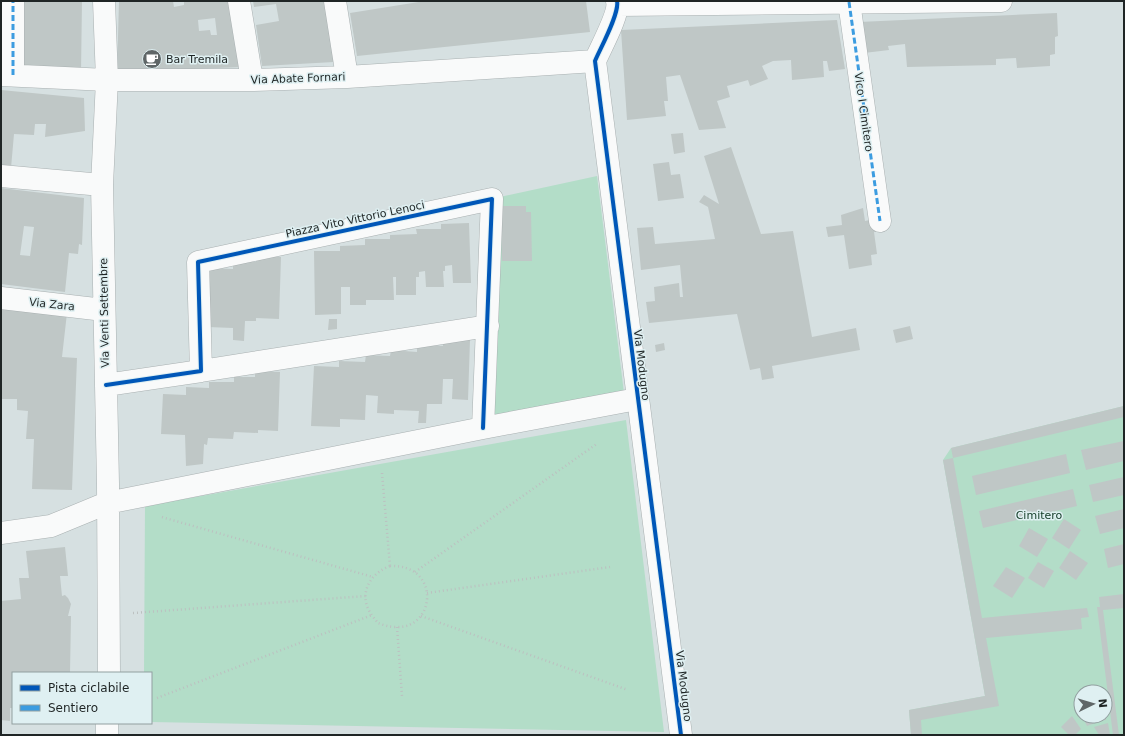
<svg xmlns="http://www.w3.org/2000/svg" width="1125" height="736" font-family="'DejaVu Sans',sans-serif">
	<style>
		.green { fill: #b3ddc8; fill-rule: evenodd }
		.building { fill: #bfc7c6; fill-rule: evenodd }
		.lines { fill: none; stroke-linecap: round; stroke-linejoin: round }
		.street-casing { stroke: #a9b0b1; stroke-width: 23 }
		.path { stroke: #bcc0c0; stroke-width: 2.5; stroke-dasharray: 1 3; stroke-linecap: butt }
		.street { stroke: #f9fafa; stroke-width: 22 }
		.quiet { stroke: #3c9ce0; stroke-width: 3; stroke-dasharray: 6 3; stroke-linecap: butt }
		.cycleway-casing { stroke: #dff0f2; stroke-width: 6 }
		.cycleway { stroke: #0057b8; stroke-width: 4 }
		.labels { text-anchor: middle; stroke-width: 3; stroke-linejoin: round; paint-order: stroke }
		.poi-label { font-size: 11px; fill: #1f2525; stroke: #dff0f2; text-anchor: start }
		.street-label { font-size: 11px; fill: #1f2525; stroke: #dff0f2 }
		.park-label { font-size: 11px; fill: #0f3924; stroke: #dff0f2 }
	</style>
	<rect width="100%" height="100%" fill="#d6e0e1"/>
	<path class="green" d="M597 176 624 393 491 418 500 197Z
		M1124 406V735H911L909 710 985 696 943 460 951 448ZM1081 692H1105V716H1081Z
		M626 420 664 732 151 722V673H144L145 506Z"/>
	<path class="building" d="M1 1H4V65L1 64Z
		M21 1H82L81 72 21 68Z
		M119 1H173L174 7 184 5V1H231L242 67 117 72ZM215 18 217 35H211L210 30 199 31 198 20Z
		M253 1H325L334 62 262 66 256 25 279 21 276 4 254 7Z
		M425 1H586L590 32 357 56 350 13Z
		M1057 13 1058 36 1055 37V54L1050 55V66L1017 68 1016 58 996 59V65L907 67 905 44 888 46 889 50 864 53 859 22Z
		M837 20 845 69 829 71 827 61H823L824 77 792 80 791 60 773 61 762 66 768 79 750 86 748 80 727 86 730 97 717 101 726 128 699 130 680 75 666 77 668 101H664L666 116 627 120 621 30Z
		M1 90 84 98 85 131 45 137 46 124H35L34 135 14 134 11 168 1 167Z
		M683 133 685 152 674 154 671 134Z
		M731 147 761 234 793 231 812 337 856 328 860 350 772 366 774 378 762 380 760 368 750 370 737 314 649 323 646 302 655 301 654 287 679 283 680 297H683L680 265 641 270 637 228 653 227 655 244 715 239 708 207 699 202 704 195 719 204 704 156Z
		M669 162 671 175 680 174 684 198 658 201 653 164Z
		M1 188 84 198 82 245 79 244 78 254 69 253 65 292 1 284ZM24 226 34 227 30 256 20 255Z
		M502 206H526V212H531L532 261H502Z
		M863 208 865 221 874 219 876 232H874L877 254 871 255 872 265 849 269 844 235 828 237 826 227 842 225 841 215Z
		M469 223 471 283H453L452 265 445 266V271H443L444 287H426L425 271 419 272V277H416V295H396V277H393L394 300H366V305H350V287H341V314L315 315 314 251H340V246L365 245V239H390V235L417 234 416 229H441V224Z
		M257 256 281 257 279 319 256 318V321H245L244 341 233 340V328L208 327 210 268 233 269V262H256Z
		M1 306 67 313 62 357 77 358 72 490 32 489 34 439H26L28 411 17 410V399H1Z
		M329 319H337V329L328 330Z
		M910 326 913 339 896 343 893 330Z
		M443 339 470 340 468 400 452 399 453 379H443L442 404H427L426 423H418L419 411 394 410V414L377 413 378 396 366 395 365 420 340 419V427L311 426 314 366 339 367V361L365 362 366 355 390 356 391 350 417 352V344L443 346Z
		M664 343 665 350 656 352 655 345Z
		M255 371 280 372 278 431 258 430V433L234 432 233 439 208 438 207 445 204 444 203 464 186 466 185 435 161 434 163 394 186 395V387L209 388V382H234V377H255Z
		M1124 406V417L953 458 951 448Z
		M1124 441V461L1086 470 1081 450Z
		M1066 454 1070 473 976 495 972 476Z
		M953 458 982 618 1087 608 1089 617 1081 618 1082 629 986 638 999 706 921 720 922 735H911L909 710 985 696 943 460Z
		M1124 477V495L1093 502 1089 485Z
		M1073 489 1077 506 983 528 979 511Z
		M1124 509V528L1100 534 1095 516Z
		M1064 519 1081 530 1069 549 1052 538Z
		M1029 528 1048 539 1037 557 1019 546Z
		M1124 544V564L1108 568 1104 549Z
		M65 547 68 576H60L62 596 65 595 68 598 71 604 68 616H71L70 673H13V708H10V721L1 720V601L21 599 19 578H29L26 551Z
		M1070 551 1088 563 1076 580 1059 568Z
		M1038 562 1054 571 1044 588 1028 578Z
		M1006 567 1025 578 1012 598 993 586Z
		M1124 594V608L1103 610 1119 735H1113L1097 607H1100L1099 597Z
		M1105 705 1108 716H1106V720L1097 721 1096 717 1105 716Z
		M1072 716 1081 729 1075 735H1069L1061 727Z
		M1092 719 1095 723 1087 726 1085 722Z
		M1108 723 1110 735H1099L1094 727Z"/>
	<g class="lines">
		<defs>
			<path id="street" d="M104 1 107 80 102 185 108 484 109 673
				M239 1 252 80
				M335 1 347 77
				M617 1C620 13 600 49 595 61L681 735
				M849 2 880 221
				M618 5 1001 1
				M1 75 107 80H252L347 77 595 61
				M13 75V1
				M1 176 102 185
				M1 298 104 310
				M201 371 488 326
				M106 385 201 371 198 262 492 199 483 428
				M1 533 51 526 107 503 483 428 637 399
				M107 735V723"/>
		</defs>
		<use href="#street" class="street-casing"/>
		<path class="path" d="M382 473 390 566
			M162 517 165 518 373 577
			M390 566C441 564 436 629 396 627 389 627 383 625 378 623 374 618 369 612 367 606 361 587 374 572 390 566Z
			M415 572 598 443
			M427 593 610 567
			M133 613 366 596
			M421 616 628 690
			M397 627 402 696
			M157 698 372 615"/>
		<use href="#street" class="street"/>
		<path class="quiet" d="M880 1V2
			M849 2 880 221
			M13 75V1"/>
		<defs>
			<path id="cycleway" d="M617 1C620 13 600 49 595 61L681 735
				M106 385 201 371 198 262 492 199 483 428"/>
		</defs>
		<use href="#cycleway" class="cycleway-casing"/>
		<use href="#cycleway" class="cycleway"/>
	</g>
	<defs>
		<symbol id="cafe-disc" viewBox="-11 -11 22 22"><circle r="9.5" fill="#5f6667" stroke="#dff0f2"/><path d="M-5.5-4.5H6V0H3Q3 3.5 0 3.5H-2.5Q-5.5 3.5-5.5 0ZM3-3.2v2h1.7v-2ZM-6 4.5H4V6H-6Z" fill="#fff"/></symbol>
	</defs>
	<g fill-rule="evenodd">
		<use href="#cafe-disc" x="141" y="48" width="22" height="22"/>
	</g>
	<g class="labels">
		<g class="poi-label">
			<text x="166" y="63">Bar Tremila</text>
		</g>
		<g class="street-label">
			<text transform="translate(298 78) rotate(-2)" y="4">Via Abate Fornari</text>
			<text transform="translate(864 112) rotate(82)" y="4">Vico I Cimitero</text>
			<text transform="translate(355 219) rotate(-12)" y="4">Piazza Vito Vittorio Lenoci</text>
			<text transform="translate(52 304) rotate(6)" y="4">Via Zara</text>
			<text transform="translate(104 313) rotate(-91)" y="4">Via Venti Settembre</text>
			<text transform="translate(642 365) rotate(83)" y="4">Via Modugno</text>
			<text transform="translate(684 686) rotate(83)" y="4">Via Modugno</text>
		</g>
		<g class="park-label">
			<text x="1039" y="519">Cimitero</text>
		</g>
	</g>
	<rect width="1125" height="736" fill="none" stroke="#1f2525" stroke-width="4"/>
	<rect x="12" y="672" width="140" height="52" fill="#dff0f2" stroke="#929fa0"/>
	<rect x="20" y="685" width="20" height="6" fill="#0057b8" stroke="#929fa0"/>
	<text x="48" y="692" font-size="12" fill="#1f2525">Pista ciclabile</text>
	<rect x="20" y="705" width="20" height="6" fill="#3c9ce0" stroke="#929fa0"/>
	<text x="48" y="712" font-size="12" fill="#1f2525">Sentiero</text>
	<g transform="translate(1093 704) rotate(85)"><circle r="19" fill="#dff0f2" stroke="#929fa0"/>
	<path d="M0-3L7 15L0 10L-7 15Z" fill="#5f6667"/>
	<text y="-6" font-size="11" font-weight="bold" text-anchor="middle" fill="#1f2525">N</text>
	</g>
</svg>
